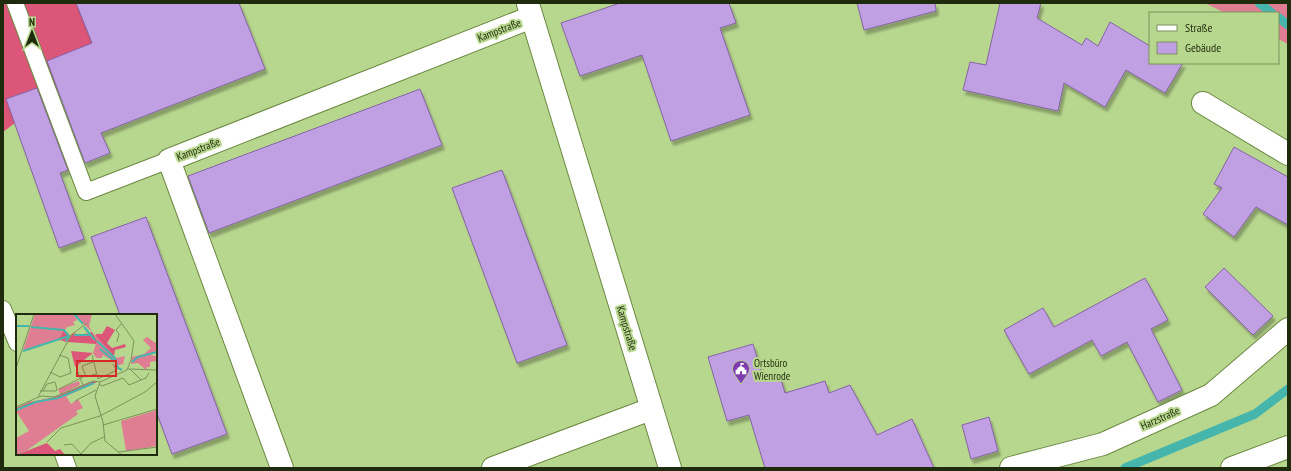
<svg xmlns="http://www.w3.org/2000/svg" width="1291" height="471" font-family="'PT Sans Narrow',sans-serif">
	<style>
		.green { fill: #df7e92 }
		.forest { fill: #db5679 }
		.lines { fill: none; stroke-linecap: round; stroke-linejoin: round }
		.stream { stroke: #46b6ac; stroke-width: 9 }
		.building { fill: #c19fe3; stroke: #8564a4; filter: url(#shadow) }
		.lane-casing { stroke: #6c8842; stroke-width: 18 }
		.street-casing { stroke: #6c8842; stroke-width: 24 }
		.secondary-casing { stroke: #6c8842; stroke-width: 24 }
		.lane { stroke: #fff; stroke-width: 16 }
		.street { stroke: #fff; stroke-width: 22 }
		.secondary { stroke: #fff; stroke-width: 22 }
		.labels { text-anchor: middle; stroke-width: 4; stroke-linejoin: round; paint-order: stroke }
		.street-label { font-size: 11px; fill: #1f2b0d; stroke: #b8d78e }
		.poi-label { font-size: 11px; fill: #1f2b0d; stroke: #b8d78e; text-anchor: start }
		.inset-river { fill: none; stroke: #46b6ac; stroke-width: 2 }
		.inset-road { fill: none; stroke: #7b925a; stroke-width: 1 }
		.view { fill: #d62828; fill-opacity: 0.15; stroke: #d62828; stroke-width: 2 }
		.inset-edge { fill: none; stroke: #1f2b0d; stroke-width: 2 }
	</style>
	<defs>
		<filter id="shadow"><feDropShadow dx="2.5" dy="4.5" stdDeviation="1" flood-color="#0004"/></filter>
	</defs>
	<rect width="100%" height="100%" fill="#b8d78e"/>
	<path class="green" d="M1205 3H1288V44L1278 39V13H1225Z"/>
	<path class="forest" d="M3 3H174L3 132Z"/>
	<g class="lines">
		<path class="stream" d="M1259 3 1272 13
			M1278 17 1288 25
			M1125 468 1255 414 1288 389"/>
	</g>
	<path class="building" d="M76 3H239L265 69 101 133 110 153 85 163 47 61 92 43Z
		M620 3H729L736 23 720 28 750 115 671 141 642 55 580 76 561 23Z
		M857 3H935L936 11 864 30Z
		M1000 3H1041L1037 18 1082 45 1086 38 1098 46 1110 22 1150 46V63H1183L1165 93 1126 70 1105 107 1064 83 1058 111 963 90 970 62 986 65Z
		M37 88 68 170 60 173 84 239 59 248 6 99Z
		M420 89 442 145 209 233 188 176Z
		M1234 147 1288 177V225L1256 207 1234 237 1203 214 1222 188 1214 184Z
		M502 170 567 345 517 363 452 188Z
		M146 217 227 434 172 454 156 411V315H120L91 237Z
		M1224 268 1273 316 1253 335 1205 287Z
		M1145 278 1168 320 1151 329 1182 390 1158 402 1127 342 1101 356 1092 340 1029 374 1004 330 1043 308 1054 327Z
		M753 344 764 381 780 376 785 393 825 381 829 393 850 385 877 435 912 419 934 468H765L749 415 727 421 708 357Z
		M989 417 998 451 971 459 962 425Z"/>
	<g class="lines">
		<defs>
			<path id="lane" d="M15 3 86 192 169 160
				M3 309 17 343
				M63 454 68 468"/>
			<path id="street" d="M528 4 670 468
				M1203 103 1288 154
				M282 468 169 160 532 17
				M493 468 651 409
				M1011 468 1103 444 1211 395 1288 329"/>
			<path id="secondary" d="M1232 468 1288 447"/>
		</defs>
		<use href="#lane" class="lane-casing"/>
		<use href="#street" class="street-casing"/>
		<use href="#secondary" class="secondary-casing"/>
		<use href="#lane" class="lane"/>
		<use href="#street" class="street"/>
		<use href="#secondary" class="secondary"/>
	</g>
	<defs>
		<symbol id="civic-pin" viewBox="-11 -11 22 30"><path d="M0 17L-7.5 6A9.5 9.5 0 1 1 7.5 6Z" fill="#7e3cb0" stroke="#b8d78e"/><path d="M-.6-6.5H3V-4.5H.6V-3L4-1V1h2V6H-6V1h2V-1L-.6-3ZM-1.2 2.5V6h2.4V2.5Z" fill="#fff"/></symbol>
	</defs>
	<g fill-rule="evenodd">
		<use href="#civic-pin" x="731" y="359" width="20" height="27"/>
	</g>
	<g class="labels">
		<g class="street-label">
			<text transform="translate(499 30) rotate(-21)" y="4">Kampstraße</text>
			<text transform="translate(198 149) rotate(-21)" y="4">Kampstraße</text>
			<text transform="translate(627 328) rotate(73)" y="4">Kampstraße</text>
			<text transform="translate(1160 418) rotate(-24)" y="4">Harzstraße</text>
		</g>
		<g class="poi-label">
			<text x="754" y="367">Ortsbüro<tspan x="754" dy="13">Wienrode</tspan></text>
		</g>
	</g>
	<g transform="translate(16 314)">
		<rect width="141" height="141" fill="#b8d78e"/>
		<path d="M19 0H76L73 12 76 18 58 1 61 6 57 8 59 11 51 13 45 22 38 27 7 36ZM78 19 100 44 109 42 107 50 103 51 87 41 86 44H80L77 39 81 26ZM131 23 141 30V36L134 41 141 42V47L134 48V53H131L130 56 122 49 115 50 116 43 128 40 135 34 127 26ZM63 67 64 71 44 80 42 75ZM50 82 55 90 62 85 67 94 60 97 62 100 10 137 0 141V124L13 117 0 97 15 90ZM141 96V132L110 137 105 107Z" fill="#df7e92"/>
		<path d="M91 12 99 16 91 29 96 34 109 30 110 33 99 36 98 42 80 22V20H86ZM48 16 54 21 50 28 44 26 38 27 45 22ZM76 18 81 26 80 30 51 28 57 19 65 21ZM55 37 77 39 59 53ZM78 67 81 68 50 82 15 90 0 97V94L14 88 39 83ZM31 129 39 137 44 135 49 141H0Z" fill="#db5679"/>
		<path class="inset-river" d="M58 0 67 10M0 12H13M15 13 48 16 53 22 50 27M68 13 79 26M58 21H74M81 27 99 44 102 54 106 56M84 35 100 48M7 37 53 22M116 48 122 43 141 38M0 96 20 88 42 84 78 69"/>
		<path class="inset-road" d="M99 0 118 27 115 46 111 56 84 68 79 82 87 108 89 127 106 141M101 28 103 20 100 16 106 9M76 41 82 65M77 48 66 52 70 63 80 60M0 54 18 0M112 55 141 56M61 56 67 71M115 56 125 66 130 64 133 59M34 58 44 63 55 59 52 44 43 41M82 65 101 56 97 50M83 70 86 72 107 64 113 71 125 66M43 75 69 62M24 77H40L41 75 39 68 31 70 27 77M22 83 55 21 71 9M59 87 80 76M0 93 25 82 38 83 77 67 84 68M87 111 141 95M31 128 45 114 84 102 129 78 141 68M48 131 56 130 65 140M103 138 141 133M64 141 75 129 88 123"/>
		<path class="view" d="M61 47H100V62H61Z"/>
		<rect width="141" height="141" class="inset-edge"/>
	</g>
	<rect width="1291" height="471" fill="none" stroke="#1f2b0d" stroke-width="8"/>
	<rect x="1149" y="12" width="130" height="52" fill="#b8d78e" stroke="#7b925a"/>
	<rect x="1157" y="25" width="20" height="6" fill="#ffffff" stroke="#7b925a"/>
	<text x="1185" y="32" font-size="12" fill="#1f2b0d">Straße</text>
	<rect x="1157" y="42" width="20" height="12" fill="#c19fe3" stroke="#7b925a"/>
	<text x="1185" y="52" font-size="12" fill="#1f2b0d">Gebäude</text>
	<g transform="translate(32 32)" stroke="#b8d78e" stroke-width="3" paint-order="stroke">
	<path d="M0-3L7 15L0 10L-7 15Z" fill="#1f2b0d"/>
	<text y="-6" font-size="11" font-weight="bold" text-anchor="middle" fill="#1f2b0d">N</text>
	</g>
</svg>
